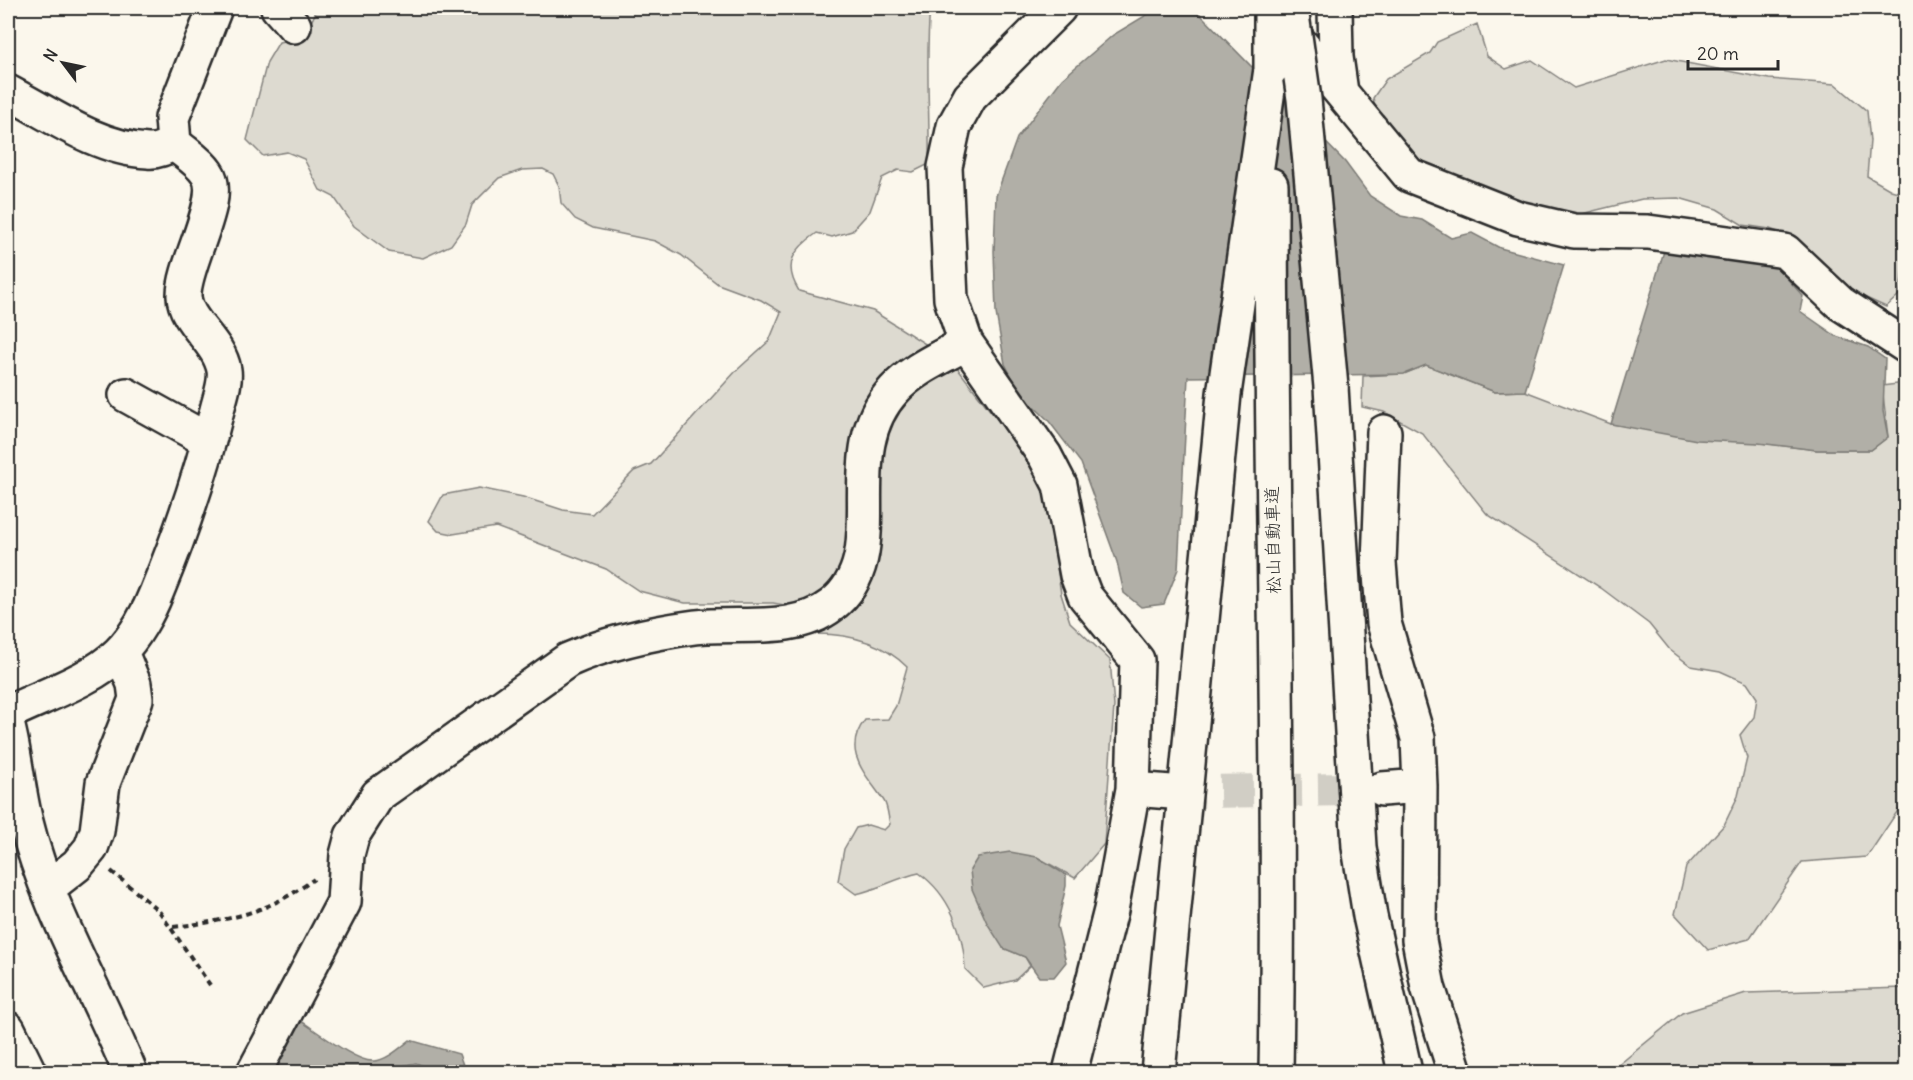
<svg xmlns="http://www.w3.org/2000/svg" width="1913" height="1080" font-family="Delius,'Klee One',sans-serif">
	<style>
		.green { fill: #dddad0; stroke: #84827e; stroke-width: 1.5 }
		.water { fill: #b1afa7; stroke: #7b7a75; stroke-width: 1.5 }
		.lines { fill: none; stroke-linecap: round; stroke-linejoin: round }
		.minor-tunnel { stroke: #d1cec5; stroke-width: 33; stroke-dasharray: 33 16; stroke-linecap: butt }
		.minor-casing { stroke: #2b2b2b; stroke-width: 38 }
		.highway-casing { stroke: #2b2b2b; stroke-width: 38 }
		.path { stroke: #2b2b2b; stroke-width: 4; stroke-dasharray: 6 4.5; stroke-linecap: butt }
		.minor { stroke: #fbf7ec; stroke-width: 33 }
		.highway { stroke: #fbf7ec; stroke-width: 33 }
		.highway-bridge-casing { stroke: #2b2b2b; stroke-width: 38; stroke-linecap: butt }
		.highway-bridge { stroke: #fbf7ec; stroke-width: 33 }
		.labels { text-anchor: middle; stroke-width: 5; stroke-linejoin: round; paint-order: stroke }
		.street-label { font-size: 18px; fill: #2b2b2b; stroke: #fbf7ec }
	</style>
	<rect width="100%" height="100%" fill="#fbf7ec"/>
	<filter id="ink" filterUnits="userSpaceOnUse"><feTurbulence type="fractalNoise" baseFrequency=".0167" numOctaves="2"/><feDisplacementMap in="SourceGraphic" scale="12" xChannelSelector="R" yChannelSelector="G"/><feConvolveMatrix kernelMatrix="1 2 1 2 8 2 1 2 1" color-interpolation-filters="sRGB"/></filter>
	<g filter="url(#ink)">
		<path class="green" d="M317 8H930C925 60 930 111 929 164L913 172 898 170 882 178 870 211 852 231 832 237 817 233C794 249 782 264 799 291L873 311 951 360 1027 458 1047 498 1061 594 1070 622 1110 660 1114 706 1104 844 1075 878 1037 857 1003 948 1025 957 1030 966 1015 980 984 988 965 969C964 933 950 895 919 873 896 878 879 889 856 894L838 881 844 849 856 828 868 825 884 830 890 824C888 817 888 807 884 801 867 775 840 752 865 720L888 719 896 706 907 667C883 643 850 634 817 634L801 608 773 603H685L639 591 606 569 496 527 453 534 438 531 429 521 443 495 479 488 523 497 563 510 592 514 634 471 651 464 736 371 769 341 781 312 761 300 718 284 681 255 655 241 593 228 575 219 561 203 559 186 553 174 543 169 522 170 499 178 472 205 466 224 451 245 423 258 389 252 354 226 334 197 320 190 304 159 287 152 263 156 247 140 267 62 279 42C303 38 309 31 317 8Z
			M1477 24 1487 56 1506 69 1532 60 1574 88 1666 59 1769 79 1835 84 1867 111 1870 141 1867 176 1891 190 1905 194V249L1900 294 1886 307 1846 289 1789 236 1770 229 1743 225 1717 209 1679 198 1642 199 1581 214 1520 203 1416 162 1376 111 1373 98 1386 79 1430 53 1437 42Z
			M1426 365 1495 392 1525 391 1611 424 1817 450H1871L1888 437 1882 386 1905 383V800L1867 857 1802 862 1749 939 1708 950 1675 914 1686 867 1724 825 1738 796 1747 758 1740 735 1754 717 1757 698 1747 683 1720 671 1691 666 1670 650 1649 624 1601 588 1487 514 1422 433 1384 412 1362 407 1363 376 1403 374Z
			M1902 988 1906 989 1905 1072H1610L1682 1013 1746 993Z"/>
		<path class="water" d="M1153 11 1198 12 1345 162 1370 196 1401 216 1422 220 1451 238 1472 233 1500 248 1564 265 1525 391 1495 392 1426 365 1404 374 1188 377 1178 569 1164 604 1141 607 1124 593 1117 562 1081 463 1048 420 1021 394 1005 364 996 313 994 251 996 196 1017 138 1062 79 1113 35Z
			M1664 251 1774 264 1803 296 1800 311 1836 336 1868 347 1885 359 1883 411 1888 437 1871 450H1817L1758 443 1697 440 1611 424Z
			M1010 852 1037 857 1066 875V886L1057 926 1066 962 1054 977H1039L1025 957 1003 948 987 923 972 889 970 870 978 857Z
			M301 1021C317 1031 357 1063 374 1061 387 1060 400 1048 410 1040L459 1054 463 1065 458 1072H438L416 1063 401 1066 402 1072H272L273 1064Z"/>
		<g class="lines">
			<path class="minor-tunnel" d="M1171 792 1382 789"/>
			<defs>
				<path id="minor" d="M278 8 294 26
					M1059 8 970 97 954 126 945 167 951 299 966 343 1045 456 1060 485 1077 575 1085 596 1137 660 1133 789 1111 910 1070 1072
					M1335 8 1336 57 1341 92
					M1287 27 1409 175 1518 218 1574 231 1648 232 1785 251 1840 303 1906 346
					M8 92C50 114 98 149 148 151 158 152 166 147 174 143
					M126 395 209 441
					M1384 432 1379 563 1384 623 1418 738 1420 786 1419 940 1428 987 1455 1072
					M8 713C42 696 92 680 119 653 135 637 149 612 157 591 181 533 202 471 217 410 220 398 226 382 224 370 219 341 185 322 184 296 183 264 225 198 207 173 199 161 185 153 174 143L172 118 215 8
					M8 727C16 759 18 791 26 822 47 909 97 990 130 1072
					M1133 789 1171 792
					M1382 789 1420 786
					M49 887 77 865 91 848 97 831 103 783 136 699 134 684 121 652
					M254 1072 344 902 347 855 352 836 378 795 568 660C609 642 650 633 695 627 739 622 795 634 832 605 897 554 833 456 894 390 914 368 941 358 966 343"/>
				<path id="highway" d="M1271 185C1271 481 1281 777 1276 1072
					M1331 387 1359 847 1370 916 1405 1072
					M8 1029 29 1072
					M1158 1072 1224 394 1271 69"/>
			</defs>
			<use href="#minor" class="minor-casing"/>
			<use href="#highway" class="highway-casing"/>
			<path class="path" d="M111 871 159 911 210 985
				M173 927C227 921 269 913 314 879"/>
			<use href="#minor" class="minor"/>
			<use href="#highway" class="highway"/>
			<defs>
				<path id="highway-bridge" d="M1271 8V69
					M1291 8 1304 99 1331 387"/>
			</defs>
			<use href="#highway-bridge" class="highway-bridge-casing"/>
			<use href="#highway-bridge" class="highway-bridge"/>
		</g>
	</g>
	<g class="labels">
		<g class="street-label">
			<text transform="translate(1273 540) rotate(-91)" y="6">松山自動車道</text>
		</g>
	</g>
	<rect width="1913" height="1080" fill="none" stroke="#fbf7ec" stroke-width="30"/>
	<rect x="15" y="15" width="1883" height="1050" fill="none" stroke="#2b2b2b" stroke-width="2" filter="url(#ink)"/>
	<g transform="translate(63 63) rotate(302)" stroke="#fbf7ec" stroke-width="4.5" paint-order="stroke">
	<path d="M0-4.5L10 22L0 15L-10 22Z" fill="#2b2b2b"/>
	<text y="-9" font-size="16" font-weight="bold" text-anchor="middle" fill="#2b2b2b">N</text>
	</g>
	<path d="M1688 60v9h90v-9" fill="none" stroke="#2b2b2b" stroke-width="3"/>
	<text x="1697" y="60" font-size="18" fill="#2b2b2b" stroke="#fbf7ec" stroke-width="4.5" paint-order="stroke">20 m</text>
</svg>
